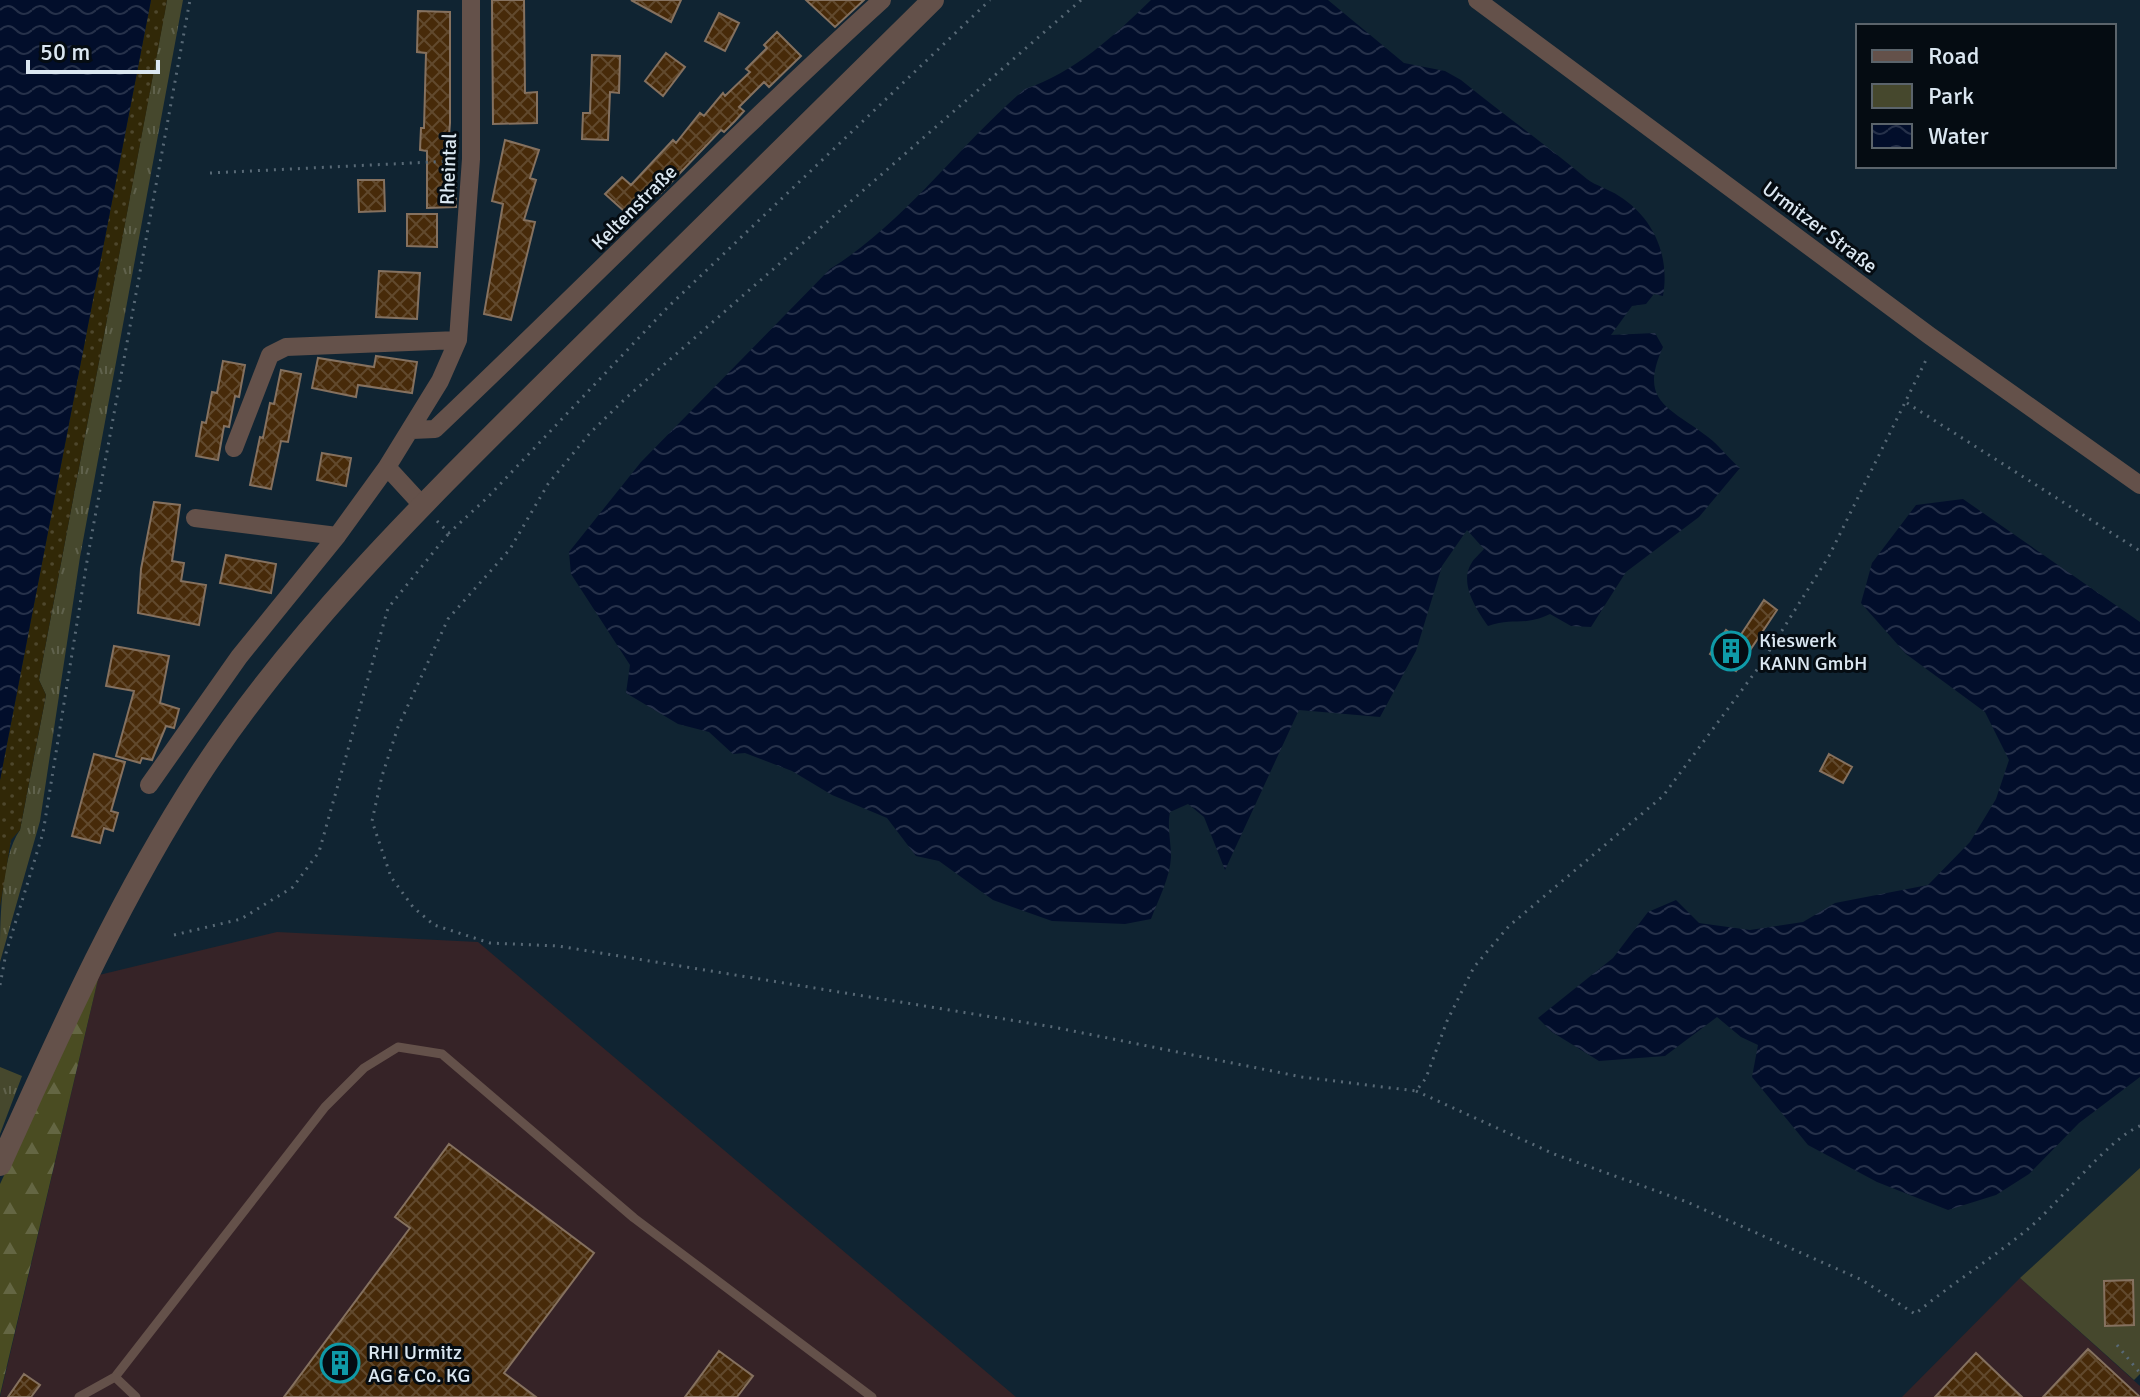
<svg xmlns="http://www.w3.org/2000/svg" width="2140" height="1397" font-family="Signika,sans-serif">
	<style>
		.industrial { fill: #362327 }
		.grass { fill: url(#grass-tufts) }
		.forest { fill: url(#forest-firs) }
		.sand { fill: url(#sand-dots) }
		.park { fill: #46482d }
		.water { fill: url(#water-waves) }
		.building { fill: url(#building-cross-hatch); stroke: #85715f; stroke-width: 2 }
		.lines { fill: none; stroke-linecap: round; stroke-linejoin: round }
		.path { stroke: #586976; stroke-width: 3; stroke-dasharray: 2 6; stroke-linecap: butt }
		.service { stroke: #64514a; stroke-width: 9 }
		.minor { stroke: #64514a; stroke-width: 18 }
		.tertiary { stroke: #64514a; stroke-width: 22 }
		.labels { text-anchor: middle; stroke-width: 6; stroke-linejoin: round; paint-order: stroke }
		.street-label { font-size: 20px; fill: #dbe7f1; stroke: #050c12 }
		.poi-label { font-size: 20px; fill: #dbe7f1; stroke: #050c12; text-anchor: start }
	</style>
	<defs>
		<pattern id="grass-tufts" width="24" height="20" patternUnits="userSpaceOnUse" patternTransform="scale(2)"><rect width="24" height="20" fill="#46482d"/><path d="M3 7l-1-3M5 7V3M7 7l1-3M15 17l-1-3M17 17v-4M19 17l1-3" fill="none" stroke="#60624c"/></pattern>
		<pattern id="forest-firs" width="22" height="20" patternUnits="userSpaceOnUse" patternTransform="scale(2)"><rect width="22" height="20" fill="#4a4c22"/><path d="M5 1l3.5 6h-7zM16 11l3.5 6h-7z" fill="#646643"/></pattern>
		<pattern id="sand-dots" width="8" height="8" patternUnits="userSpaceOnUse" patternTransform="scale(2)"><rect width="8" height="8" fill="#312807"/><path d="M2 2h.1M6 6h.1" fill="none" stroke="#4e472c" stroke-width="1.8" stroke-linecap="round"/></pattern>
		<pattern id="water-waves" width="16" height="10" patternUnits="userSpaceOnUse" patternTransform="scale(2)"><rect width="16" height="10" fill="#020e2b"/><path d="M0 5q4-4 8 0t8 0" fill="none" stroke="#26314a"/></pattern>
		<pattern id="building-cross-hatch" width="8" height="8" patternUnits="userSpaceOnUse" patternTransform="scale(2)"><rect width="8" height="8" fill="#472a09"/><path d="M0 0l8 8M0 8l8-8" fill="none" stroke="#61492d"/></pattern>
	</defs>
	<rect width="100%" height="100%" fill="#102432"/>
	<path class="industrial" d="M277 932 478 942 1016 1397H0L99 975Z
		M2020 1278 2140 1386V1397H1902Z"/>
	<path class="grass" d="M167 0H183L80 557 40 821 0 962C0 926 0 858 20 830L46 695 39 680Z
		M0 1067 22 1076 0 1134Z"/>
	<path class="forest" d="M99 975 0 1395V1184Z"/>
	<path class="sand" d="M151 0H167L165 12 39 680 46 695 20 830 11 840 0 907V780Z"/>
	<path class="park" d="M2140 1168V1374L2134 1380 2020 1278Z"/>
	<path class="water" d="M0 0H151L0 780Z
		M1151 0H1328L1404 63 1445 71 1461 80C1503 114 1546 145 1587 179 1596 186 1609 189 1619 196 1654 218 1670 256 1663 296L1654 294 1646 304 1632 306 1611 335 1655 333 1663 347C1638 402 1669 407 1708 437 1720 446 1728 458 1740 468L1699 517 1626 572 1591 627 1571 626 1550 614C1523 627 1513 617 1488 626 1477 611 1459 583 1471 564 1474 558 1480 554 1484 549L1467 530 1442 566 1416 651 1380 717 1299 710 1225 870 1204 817 1188 804 1170 812C1167 828 1171 841 1171 857 1170 878 1158 900 1151 919L1125 924 1052 921 993 900 939 861 916 856 887 818 832 795 792 771 745 753 733 754 709 732 678 724 626 693 630 665 571 574 569 552 641 462 830 269C906 222 958 146 1025 89 1074 73 1115 35 1151 0Z
		M1963 499 2140 622V1077L2079 1123 2029 1174 1996 1195 1948 1210 1877 1182 1808 1145 1752 1077 1758 1045 1741 1037 1717 1017 1665 1056 1599 1061 1552 1032 1538 1018 1613 958 1648 912 1676 900 1699 923 1750 930 1803 922 1835 903 1928 885 1970 842 1996 799 2009 760 1985 712 1906 654 1861 603 1872 563 1916 505Z"/>
	<path class="building" d="M492 0H524L525 93 537 92V123L493 124Z
		M631 0H681L671 22Z
		M806 0H864L835 27Z
		M418 11 450 12V123L446 174H456V207L427 208V151L420 150 421 128H424L426 53 417 52Z
		M719 13 739 23 725 51 705 41Z
		M777 32 801 56 769 87 764 82 739 107 744 111 735 121 724 132 721 130 659 195 657 193 633 219 605 194 622 177 631 185 673 140 676 143 700 113 704 116 723 93 725 96 750 72 746 69 767 48 764 45Z
		M666 53 685 67 663 96 645 81Z
		M592 55 620 56 619 93 610 92 608 140 582 139 583 113H590Z
		M505 140 539 150 530 178 536 180 524 220 535 222 511 320 484 314 503 204 492 201Z
		M358 180H384L385 211 359 212Z
		M407 214H437V247L407 246Z
		M379 271 420 273 417 319 376 317Z
		M376 356 417 362 412 393 358 385 356 397 312 388 318 358 374 367Z
		M223 361 245 365 239 397 235 396 229 427 224 426 218 460 196 456 202 422 206 423 212 392 217 393Z
		M281 370 301 374 288 442 281 441 271 489 250 485 260 437 263 438 270 403 274 404Z
		M322 453 351 458 346 486 317 480Z
		M154 502 180 505 172 561 184 563 181 581 206 585 199 625 138 613 141 569Z
		M226 555 276 564 271 593 220 583Z
		M1764 600 1777 610 1736 671 1710 654 1726 630 1738 639Z
		M114 646 169 656 160 703 179 709 174 728 166 726 152 760 142 758 140 763 116 756 134 691 106 686Z
		M94 754 125 762 111 811 118 813 113 831 104 828 100 843 72 836Z
		M1829 754 1852 767 1843 783 1820 771Z
		M449 1144 594 1253 504 1373 536 1397H284L410 1228 395 1217Z
		M2133 1280 2134 1325 2105 1326 2104 1281Z
		M2088 1349 2140 1397H2043Z
		M719 1351 753 1376 737 1397H685Z
		M1976 1353 2022 1397H1935Z
		M24 1374 40 1385 31 1397H8Z"/>
	<g class="lines">
		<path class="path" d="M1081 0 627 397 590 433 548 484 510 549 448 619 398 727 382 776 372 821 391 877 413 907 434 925 490 943 558 946 1053 1027 1302 1077 1416 1091 1426 1078 1447 1021 1474 967 1509 926 1663 796 1759 667 1829 556 1928 356
			M210 173 452 161
			M1907 403 2140 551
			M437 521 449 533 488 497 668 307 990 0
			M174 935 241 919 293 887 319 852 388 608 449 533
			M0 985 6 953 43 833 88 555 190 0
			M1416 1091 1554 1154 1687 1202 1862 1280 1915 1314C1950 1285 1988 1261 2023 1233 2055 1209 2107 1139 2140 1126
			M2117 1345 2140 1373"/>
		<path class="service" d="M115 1377 136 1397
			M79 1397 115 1377 325 1107 364 1068 398 1047 442 1054 634 1218 872 1397"/>
		<path class="minor" d="M1477 0 1930 336 2140 485
			M412 430 435 429C585 287 729 139 882 0
			M234 448 270 355 286 347 458 340
			M422 505 387 467 440 381 458 340 471 159V0
			M195 518 337 536
			M149 785 239 657 337 536 387 467"/>
		<path class="tertiary" d="M0 1165C60 1032 120 897 200 774 299 623 433 494 561 367 685 245 809 122 933 0"/>
	</g>
	<defs>
		<symbol id="building-ring" viewBox="-11 -11 22 22"><circle r="9.5" fill="#050c12" stroke="#0f9aa8" stroke-width="1.5"/><path d="M-4-6H4V6H1V3H-1V6H-4ZM-2.5-4.3h1.7v1.8h-1.7ZM.8-4.3h1.7v1.8H.8ZM-2.5-1h1.7V.8h-1.7ZM.8-1h1.7V.8H.8Z" fill="#0f9aa8"/></symbol>
	</defs>
	<g fill-rule="evenodd">
		<use href="#building-ring" x="1709" y="629" width="44" height="44"/>
		<use href="#building-ring" x="318" y="1341" width="44" height="44"/>
	</g>
	<g class="labels">
		<g class="street-label">
			<text transform="translate(448 169) rotate(-88)" y="7">Rheintal</text>
			<text transform="translate(634 207) rotate(-45)" y="7">Keltenstraße</text>
			<text transform="translate(1820 227) rotate(37)" y="7">Urmitzer Straße</text>
		</g>
		<g class="poi-label">
			<text x="1759" y="647">Kieswerk<tspan x="1759" dy="23">KANN GmbH</tspan></text>
			<text x="368" y="1359">RHI Urmitz<tspan x="368" dy="23">AG &amp; Co. KG</tspan></text>
		</g>
	</g>
	<rect x="1856" y="24" width="260" height="144" fill="#050c12" stroke="#5b646b" stroke-width="2"/>
	<rect x="1872" y="50" width="40" height="12" fill="#64514a" stroke="#5b646b" stroke-width="2"/>
	<text x="1928" y="64" font-size="24" fill="#dbe7f1">Road</text>
	<rect x="1872" y="84" width="40" height="24" fill="#46482d" stroke="#5b646b" stroke-width="2"/>
	<text x="1928" y="104" font-size="24" fill="#dbe7f1">Park</text>
	<rect x="1872" y="124" width="40" height="24" fill="url(#water-waves)" stroke="#5b646b" stroke-width="2"/>
	<text x="1928" y="144" font-size="24" fill="#dbe7f1">Water</text>
	<path d="M28 60v12h130v-12" fill="none" stroke="#dbe7f1" stroke-width="4"/>
	<text x="40" y="60" font-size="24" fill="#dbe7f1" stroke="#050c12" stroke-width="6" paint-order="stroke">50 m</text>
</svg>
